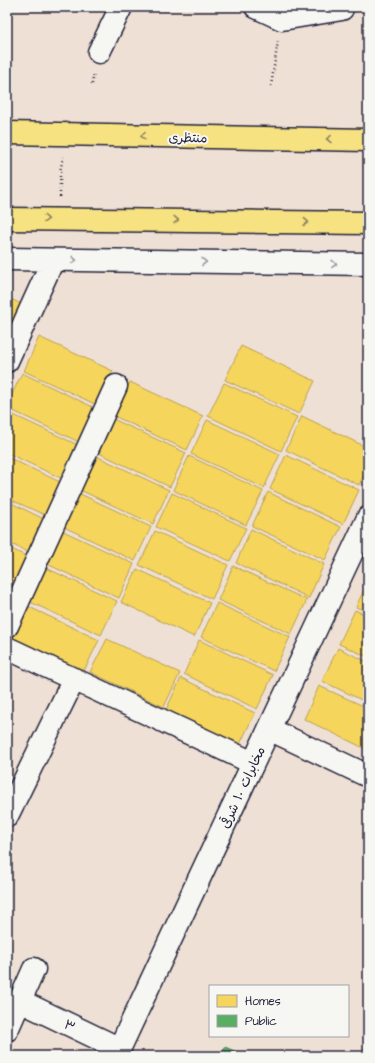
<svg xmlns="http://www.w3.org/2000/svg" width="375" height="1063" font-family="'Architects Daughter','Playpen Sans Arabic',sans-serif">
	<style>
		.homes { fill: #f6d55c; stroke: #b69f52 }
		.public { fill: #5aae61; stroke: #498456 }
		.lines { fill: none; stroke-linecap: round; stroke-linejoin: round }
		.minor-casing { stroke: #22223b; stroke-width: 25 }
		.major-casing { stroke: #22223b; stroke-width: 25 }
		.path { stroke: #22223b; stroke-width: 2.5; stroke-dasharray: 1 3; stroke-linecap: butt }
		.minor { stroke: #f6f6f2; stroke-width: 22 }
		.major { stroke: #f6e281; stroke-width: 22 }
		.oneway { stroke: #8c825e }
		.oneway2 { stroke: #9797a0 }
		.labels { text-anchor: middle; stroke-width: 4; stroke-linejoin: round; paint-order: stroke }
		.street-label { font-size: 13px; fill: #22223b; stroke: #f6f6f2 }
	</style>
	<rect width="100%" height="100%" fill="#efe0d5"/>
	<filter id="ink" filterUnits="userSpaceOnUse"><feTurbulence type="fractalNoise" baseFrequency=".025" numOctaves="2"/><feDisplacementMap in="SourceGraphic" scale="8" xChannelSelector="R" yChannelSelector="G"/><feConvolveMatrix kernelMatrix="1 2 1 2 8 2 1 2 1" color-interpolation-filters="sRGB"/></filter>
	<g filter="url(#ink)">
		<path class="homes" d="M7 297 23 305 7 338Z
			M39 337 113 371 97 405 24 371Z
			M241 346 315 381 299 414 225 380Z
			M22 373 95 408 79 442 7 408V405Z
			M130 382 203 416 187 450 114 416Z
			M224 383 297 417 281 451 208 416Z
			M7 412 78 445 63 479 7 453Z
			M302 416 368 448V466L359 485 286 450Z
			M113 419 186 453 170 487 97 452Z
			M207 420 280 454 264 488 191 454Z
			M286 455 359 490 343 524 270 489Z
			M96 456 169 490 153 524 80 490Z
			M189 456 263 491 246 525 173 490Z
			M7 457 60 482 45 515 7 498Z
			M268 492 341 527 325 560 252 526Z
			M78 493 151 527 135 561 62 526Z
			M172 493 246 528 230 561 156 527Z
			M7 501 44 519 28 552 7 542Z
			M251 529 324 564 309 598 236 563Z
			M61 530 134 564 119 598 45 563Z
			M155 531 228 565 212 599 139 565Z
			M7 547 26 556 11 590 7 588Z
			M233 566 307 600 291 634 218 600Z
			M44 567 117 601 101 635 28 601Z
			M137 569 210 603 194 637 121 602Z
			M368 581V612L356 607Z
			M217 603 290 637 274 671 201 637Z
			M25 605 99 640 83 673 10 639Z
			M355 610 368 616V657L339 644Z
			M107 639 180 673 164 707 90 672Z
			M199 640 273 675 257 709 184 674Z
			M338 648 368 662V703L322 681Z
			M181 678 255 713 239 746 165 712Z
			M319 686 368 708V750L304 719Z"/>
		<path class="public" d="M368 1041V1056H361Z
			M225 1047 247 1056H221Z"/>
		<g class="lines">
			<defs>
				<path id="minor" d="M256 7 282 19 342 9V7
					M99 52 121 7
					M7 259 368 264
					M7 361 53 260
					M7 626 116 386
					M7 648 253 763
					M269 729 368 776
					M7 816 74 679
					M20 1001 120 1049
					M7 1030 34 969
					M116 1056 368 518"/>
				<path id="major" d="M7 133 368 140
					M7 219 368 223"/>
			</defs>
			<use href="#minor" class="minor-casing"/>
			<use href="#major" class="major-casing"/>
			<path class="path" d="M92 84 94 74
				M271 86 278 41
				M60 197V172L63 157"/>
			<use href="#minor" class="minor"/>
			<use href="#major" class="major"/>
		</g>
		<defs><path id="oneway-chevron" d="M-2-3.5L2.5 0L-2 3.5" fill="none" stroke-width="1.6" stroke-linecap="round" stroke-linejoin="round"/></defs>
		<g class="oneway">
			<use href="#oneway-chevron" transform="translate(143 136) rotate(-179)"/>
			<use href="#oneway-chevron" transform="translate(329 139) rotate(-179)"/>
			<use href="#oneway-chevron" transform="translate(46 219) rotate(1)"/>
			<use href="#oneway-chevron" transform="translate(176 220) rotate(1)"/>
			<use href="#oneway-chevron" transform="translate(306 222) rotate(1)"/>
		</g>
		<g class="oneway2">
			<use href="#oneway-chevron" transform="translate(74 260) rotate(1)"/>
			<use href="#oneway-chevron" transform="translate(204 262) rotate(1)"/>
			<use href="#oneway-chevron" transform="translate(334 264) rotate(1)"/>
		</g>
	</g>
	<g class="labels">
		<g class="street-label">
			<text transform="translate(188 137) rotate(1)" y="5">منتظری</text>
			<text transform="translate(242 787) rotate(-65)" y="5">مخابرات ۱۰ شرقی</text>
			<text transform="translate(70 1025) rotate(26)" y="5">۳</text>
		</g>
	</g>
	<rect width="375" height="1063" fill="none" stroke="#f6f6f2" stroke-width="24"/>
	<rect x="12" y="12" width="351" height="1039" fill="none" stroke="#22223b" stroke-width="1.5" filter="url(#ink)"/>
	<rect x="209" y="985" width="140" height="52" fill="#f6f6f2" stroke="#a1a1a9"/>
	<rect x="217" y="995" width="20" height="12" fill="#f6d55c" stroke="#a1a1a9"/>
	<text x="245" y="1005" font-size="12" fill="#22223b">Homes</text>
	<rect x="217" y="1015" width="20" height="12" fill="#5aae61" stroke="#a1a1a9"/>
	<text x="245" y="1025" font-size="12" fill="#22223b">Public</text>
</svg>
